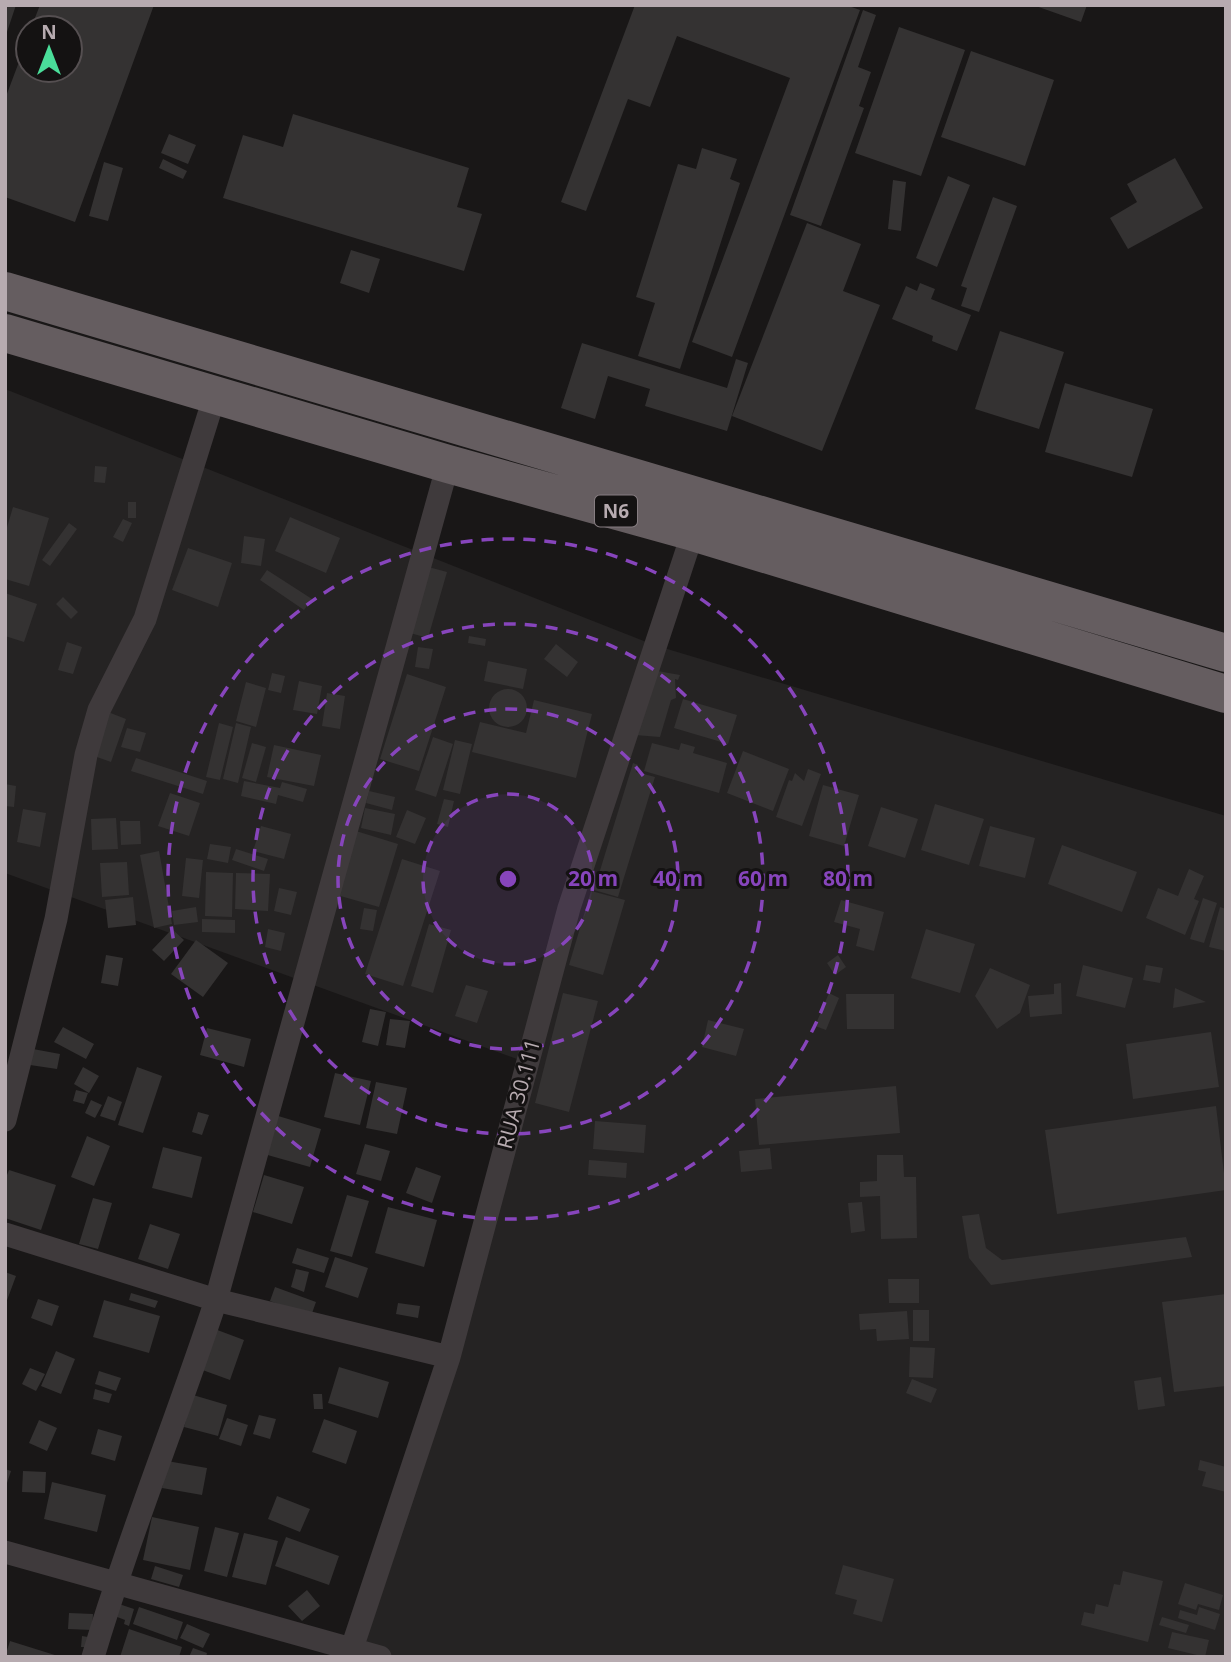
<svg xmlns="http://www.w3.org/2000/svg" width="1231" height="1662" font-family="'Open Sans',sans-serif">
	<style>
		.built { fill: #252323 }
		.building { fill: #343232 }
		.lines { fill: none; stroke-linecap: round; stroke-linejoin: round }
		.minor { stroke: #3f3a3c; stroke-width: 23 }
		.trunk { stroke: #655d60; stroke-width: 38 }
		.ring { fill: none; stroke: #8745bc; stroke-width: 3.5; stroke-dasharray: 12 9 }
		.labels { text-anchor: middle; stroke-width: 6; stroke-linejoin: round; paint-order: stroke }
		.shield { fill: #141212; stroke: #867d81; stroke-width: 2 }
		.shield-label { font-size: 19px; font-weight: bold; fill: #b7abb0 }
		.street-label { font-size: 21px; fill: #b7abb0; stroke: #141212 }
		.centre { fill: #8745bc; stroke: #141212; stroke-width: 3.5 }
		.ring-label { font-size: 21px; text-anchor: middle; font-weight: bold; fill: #8745bc; stroke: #141212; stroke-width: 6; stroke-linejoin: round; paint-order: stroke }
	</style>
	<rect width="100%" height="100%" fill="#191717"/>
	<path class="built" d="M5 389 654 645 1226 816V1657H389L352 1646 528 1063 5 873Z"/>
	<path class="building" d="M5 5H16L6 35H5Z
		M40 5H154L75 222 5 197V99L28 38V70H70V28H31Z
		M635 5H846L860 10 732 357 692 342 790 78 677 36 650 107 628 99 586 211 561 202Z
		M1033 5H1087L1081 22Z
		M863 10 876 15 858 67 871 72 859 106 864 108 821 226 790 215Z
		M899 27 965 50 921 176 855 153Z
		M971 51 1054 80 1025 166 941 137Z
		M293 114 469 168 457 207 482 214 464 271 223 198 243 135 283 147Z
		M169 134 196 145 188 164 161 153Z
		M702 148 737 159 730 179 740 183 680 369 638 356 655 303 636 297 678 164 696 169Z
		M1175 158 1203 208 1128 249 1110 218 1137 202 1127 184Z
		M163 159 187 171 183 179 159 168Z
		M104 162 123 168 108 221 89 216Z
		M948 176 970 185 937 267 916 258Z
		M893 180 906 182 901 231 888 229Z
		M993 197 1017 206 979 312 961 306 967 288 961 286Z
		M807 223 861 244 843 291 880 305 822 451 732 416Z
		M351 250 380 259 369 293 340 283Z
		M920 283 935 289 931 299 971 315 957 351 932 341 933 336 892 319 906 286 917 291Z
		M1000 331 1064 352 1039 429 975 409Z
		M582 343 727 388 736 359 748 363 727 431 645 406 650 389 608 376 595 419 561 408Z
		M1065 383 1153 409 1132 477 1045 452Z
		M95 466 107 467 105 483 94 482Z
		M128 502H136V518H128Z
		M13 507 49 518 29 586 5 579V534Z
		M290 517 340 538 326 573 275 551Z
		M123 519 132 523 123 542 113 537Z
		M69 523 77 529 50 566 42 560Z
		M244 536 265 539 261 566 241 563Z
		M188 548 232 563 218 607 172 590Z
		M421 565 447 572 428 638 403 631Z
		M267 570 312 599 304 610 260 580Z
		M5 593 37 604 24 642 5 636Z
		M63 597 78 612 71 619 56 604Z
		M469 636 486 639 485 646 468 643Z
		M67 642 82 647 73 674 58 670Z
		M556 644 578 662 567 677 544 659Z
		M418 647 433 649 429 669 415 667Z
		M488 661 527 669 523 689 484 681Z
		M652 670 680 675 678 680 675 679 676 698 671 700 660 737 635 735Z
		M272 673 285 676 281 693 268 690Z
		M407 674 446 687 419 771 380 759Z
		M299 681 322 686 317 714 293 710Z
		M246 682 266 688 256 727 236 721Z
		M489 708a19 19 0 1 1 38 0a19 19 0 1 1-38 0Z
		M327 693 345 696 340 729 322 726Z
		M683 699 737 715 728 744 674 728Z
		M534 700 592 714 576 778 472 752 480 722 526 733Z
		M108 712 126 719 111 762 94 756Z
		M219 723 233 727 220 780 206 777Z
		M236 723 251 727 238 783 223 779Z
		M127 728 146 733 140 752 121 747Z
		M433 737 453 744 436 797 415 790Z
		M455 740 472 744 460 794 443 790Z
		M252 743 266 747 256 782 242 778Z
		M652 743 679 750 681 743 695 747 693 753 727 763 719 793 644 771Z
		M274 745 321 755 314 786 267 777Z
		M743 751 789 769 773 811 727 793Z
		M136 758 207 781 203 794 131 771Z
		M633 763 638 765 636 772 655 777 618 897 594 890Z
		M808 769 821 774 802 826 776 817 789 780 792 781 795 773 804 781Z
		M244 781 280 788 282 782 307 789 303 802 278 795 276 804 241 796Z
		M5 784 16 786 14 807 5 806Z
		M823 785 859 795 844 846 809 836Z
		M369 791 395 797 392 810 366 803Z
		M170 793 200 803 189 836 158 826Z
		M444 799 454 801 448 827 437 824Z
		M935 804 984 819 969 865 921 850Z
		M881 807 918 819 905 858 868 846Z
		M365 808 395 814 391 835 361 828Z
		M23 809 46 813 40 847 17 842Z
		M407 810 426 818 415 844 396 837Z
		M116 818 118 849 92 850 91 819Z
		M120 821H140L141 844 121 845Z
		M261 826 291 834 284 859 253 851Z
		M990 826 1035 838 1025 878 979 866Z
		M356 831 398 844 379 907 337 895Z
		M210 844 231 847 228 863 207 859Z
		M1062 845 1137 872 1122 912 1048 884Z
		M236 849 268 859 264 871 232 860Z
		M159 851 172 924 154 928 140 855Z
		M186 858 203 860 199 898 182 896Z
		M402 859 440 871 403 986 365 974Z
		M127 862 129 895 102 897 100 863Z
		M1189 869 1204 876 1194 899 1199 901 1185 935 1146 918 1158 888 1178 896Z
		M206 872 233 873 232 917 205 916Z
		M236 873 270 874 268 911 235 909Z
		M279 888 297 892 291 915 274 911Z
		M591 891 625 900 603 975 569 965Z
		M133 897 136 925 108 928 105 900Z
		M1203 898 1217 903 1204 943 1190 939Z
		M841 900 884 912 874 951 856 946 860 929 834 922Z
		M196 907 198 922 174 925 172 911Z
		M1220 907 1226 909V951L1209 947Z
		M364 908 377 910 373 931 360 929Z
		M202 919 235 920V933L202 932Z
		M429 924 451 930 433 993 411 986Z
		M172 929 184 940 164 961 152 950Z
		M268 929 285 933 281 951 265 947Z
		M926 929 975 944 960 993 911 978Z
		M196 940 228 963 203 997 171 974Z
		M106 955 123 958 118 986 101 983Z
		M838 955 846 967 835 975 827 963Z
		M1083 965 1133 978 1125 1008 1076 996Z
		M1146 965 1163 968 1160 983 1143 980Z
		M990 968 1030 985 1020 1013 997 1029 975 996Z
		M1061 983 1062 1014 1030 1017 1028 996 1054 994V984Z
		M466 985 488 991 477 1023 455 1016Z
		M1175 988 1206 1002 1173 1008Z
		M563 993 598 1001 569 1112 535 1103Z
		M829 993 839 998 826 1030 815 1026Z
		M846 994H894V1029H847Z
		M370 1009 386 1012 378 1046 362 1042Z
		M390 1019 410 1021 405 1048 386 1045Z
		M708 1020 744 1029 736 1056 702 1047Z
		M63 1027 94 1044 86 1059 54 1042Z
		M207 1028 251 1039 244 1067 200 1055Z
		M1211 1032 1219 1087 1133 1099 1126 1044Z
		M33 1049 60 1054 57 1069 30 1065Z
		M83 1067 99 1076 89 1093 74 1084Z
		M137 1067 162 1076 143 1133 118 1125Z
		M335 1073 371 1081 360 1125 324 1117Z
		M376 1082 407 1088 397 1134 366 1128Z
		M896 1086 900 1133 759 1145 755 1099Z
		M76 1090 88 1093 84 1104 73 1101Z
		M108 1096 122 1102 115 1121 100 1116Z
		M91 1100 102 1105 95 1118 85 1113Z
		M1216 1106 1226 1190 1057 1214 1045 1130Z
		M198 1112 209 1115 202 1135 192 1132Z
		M275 1115 321 1129 310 1167 264 1154Z
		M595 1121 646 1125 644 1153 593 1149Z
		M87 1136 110 1146 94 1186 71 1177Z
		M365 1144 390 1151 381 1181 356 1174Z
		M163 1147 202 1157 192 1198 152 1188Z
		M770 1148 772 1169 741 1172 739 1151Z
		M877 1155H903L904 1177H916L917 1238 881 1239 880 1196 860 1197V1182L877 1181Z
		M589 1160 627 1163 626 1178 588 1175Z
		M416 1167 441 1176 432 1203 406 1193Z
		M9 1170 56 1185 41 1230 5 1218V1180Z
		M264 1175 304 1187 292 1224 253 1212Z
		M347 1195 369 1201 352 1257 330 1251Z
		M93 1198 112 1203 98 1249 79 1244Z
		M862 1202 865 1231 851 1233 848 1203Z
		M388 1207 437 1220 424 1267 375 1253Z
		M979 1214 986 1248 1002 1260 1186 1237 1192 1257 991 1285 969 1258 962 1216Z
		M150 1224 180 1234 168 1269 138 1259Z
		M297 1248 329 1258 324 1273 292 1263Z
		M335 1257 368 1268 358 1298 325 1287Z
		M296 1269 309 1272 304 1292 291 1287Z
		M5 1272 16 1276 6 1303H5Z
		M888 1279H919V1303H889Z
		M275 1287 316 1302 311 1316 270 1301Z
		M131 1293 158 1301 155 1308 129 1300Z
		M1226 1294V1386L1174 1392 1162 1302Z
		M38 1299 59 1306 52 1326 31 1318Z
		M104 1300 160 1316 149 1353 93 1337Z
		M398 1303 420 1306 418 1318 396 1314Z
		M913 1310H929V1341H913Z
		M907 1311 909 1339 877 1341 876 1329 860 1330 859 1314Z
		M212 1328 244 1340 230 1380 197 1368Z
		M910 1347 935 1348 933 1378 909 1377Z
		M56 1351 75 1359 61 1394 41 1386Z
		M339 1367 389 1382 378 1418 328 1403Z
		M30 1368 45 1374 36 1391 22 1384Z
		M99 1371 121 1378 116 1391 95 1384Z
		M1161 1377 1165 1406 1138 1410 1134 1381Z
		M912 1379 937 1389 931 1403 906 1393Z
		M95 1389 112 1394 109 1403 93 1399Z
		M313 1394H322L323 1409H314Z
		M193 1395 227 1405 218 1436 184 1427Z
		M259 1415 276 1419 270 1439 253 1434Z
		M227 1418 248 1425 241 1446 219 1439Z
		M324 1419 357 1431 346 1464 312 1452Z
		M39 1420 57 1428 47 1451 29 1443Z
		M98 1429 122 1436 115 1461 91 1454Z
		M1200 1460 1226 1467V1492L1202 1486 1206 1472 1198 1470Z
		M167 1461 207 1468 202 1495 162 1488Z
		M5 1469 11 1471 6 1486H5Z
		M23 1471 46 1472 45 1493 22 1492Z
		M52 1482 106 1495 97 1532 44 1519Z
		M277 1496 310 1509 300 1532 268 1519Z
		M152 1517 199 1527 190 1570 143 1560Z
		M215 1527 239 1533 227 1577 204 1571Z
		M244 1533 278 1541 266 1585 232 1577Z
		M286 1537 339 1556 329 1585 275 1566Z
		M843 1565 894 1579 882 1622 853 1614 857 1600 835 1594Z
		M155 1566 183 1575 179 1587 151 1579Z
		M1123 1571 1163 1581 1148 1642 1081 1625 1084 1612 1094 1614 1096 1604 1108 1607 1114 1584 1120 1585Z
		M1185 1583 1223 1595 1219 1610 1198 1604 1196 1610 1178 1604Z
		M307 1590 320 1606 302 1621 288 1606Z
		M116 1603 134 1609 129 1626 124 1624 125 1620 112 1615Z
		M139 1607 183 1622 177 1640 133 1624Z
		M1199 1607 1220 1614 1215 1630 1178 1618 1180 1610 1197 1615Z
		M69 1613 93 1614 92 1630 68 1629Z
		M1162 1617 1189 1625 1186 1633 1159 1625Z
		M187 1624 210 1634 203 1648 180 1638Z
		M129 1629 182 1647 179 1657H120Z
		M1172 1632 1209 1640 1205 1657 1168 1648Z
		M82 1636 88 1637 87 1647H81Z
		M10 1641 58 1656V1657H5Z
		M193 1648 207 1653 206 1657H189Z"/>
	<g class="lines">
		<path class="minor" d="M5 1120 56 919 86 755 99 710 145 619 215 395
			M5 1234 216 1300 449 1357
			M5 1552 380 1657
			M93 1657C129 1536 177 1419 216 1300L448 464
			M349 1657 449 1357 569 908 693 532"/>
		<path class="trunk" d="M5 291 1226 653
			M5 333 448 464 693 532 1226 694"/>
	</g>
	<circle cx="508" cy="879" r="85" fill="#8745bc" fill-opacity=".12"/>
	<g class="ring">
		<circle cx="508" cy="879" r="85"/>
		<circle cx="508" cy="879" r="170"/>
		<circle cx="508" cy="879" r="255"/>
		<circle cx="508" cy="879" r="340"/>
	</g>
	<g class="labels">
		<rect class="shield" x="595" y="495.5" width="42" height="31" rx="5"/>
		<g class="shield-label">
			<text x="616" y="518">N6</text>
		</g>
		<g class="street-label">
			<text transform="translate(519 1094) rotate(-75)" y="7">RUA 30.111</text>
		</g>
	</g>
	<circle cx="508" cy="879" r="10" class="centre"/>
	<g class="ring-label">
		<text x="593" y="886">20 m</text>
		<text x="678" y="886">40 m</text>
		<text x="763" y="886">60 m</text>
		<text x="848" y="886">80 m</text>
	</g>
	<rect width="1231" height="1662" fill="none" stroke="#b7abb0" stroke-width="14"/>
	<g transform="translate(49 49)"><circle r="33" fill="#141212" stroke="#554f51" stroke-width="2"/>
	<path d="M0-5L12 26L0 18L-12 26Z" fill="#4ade9a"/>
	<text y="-10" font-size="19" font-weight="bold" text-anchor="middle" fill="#b7abb0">N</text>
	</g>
</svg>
